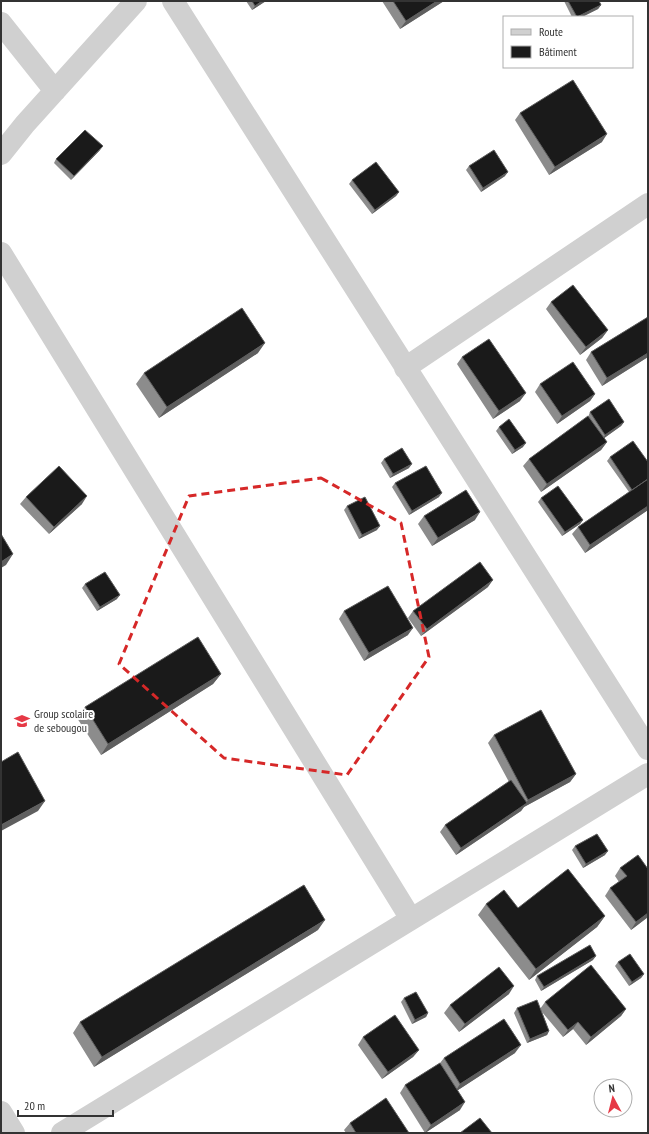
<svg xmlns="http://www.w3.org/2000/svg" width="649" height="1134" font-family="'PT Sans Narrow',sans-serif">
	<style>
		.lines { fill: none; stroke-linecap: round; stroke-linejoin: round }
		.minor { stroke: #d0d0d0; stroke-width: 22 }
		.wall { fill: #8c8c8c }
		.shaded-wall { fill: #5f5f5f }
		.building { fill: #1a1a1a; stroke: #5f5f5f }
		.marked { fill: none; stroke: #d62828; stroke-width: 3; stroke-dasharray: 8 5; stroke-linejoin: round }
		.labels { text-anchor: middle; stroke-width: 4; stroke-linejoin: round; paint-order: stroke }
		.poi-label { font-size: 12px; fill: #333; stroke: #fff; text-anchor: start }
	</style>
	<rect width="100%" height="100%" fill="#fff"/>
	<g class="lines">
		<path class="minor" d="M173 1 648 749
			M1 23 55 91
			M1 154 25 124 136 1
			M1 253 411 919
			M405 368 648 204
			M1 1112 14 1133
			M62 1133 648 774"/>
	</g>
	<path class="wall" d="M246 1H266L252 10Z
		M382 1H444L400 29Z
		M564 1H599L601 5 598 9 582 17H572Z
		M520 113 602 142 549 175 515 120Z
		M100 150 71 180 54 163 56 159Z
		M469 166 505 176 481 192 466 170Z
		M352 180 399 192 396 196 372 214 349 184Z
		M551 302 608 330 602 338 580 355 546 309Z
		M648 317V357L602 386 586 360 591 352Z
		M258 353 159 418 136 384 144 373Z
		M462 357 520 401 493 419 457 364Z
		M540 384 595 394 590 401 557 424 535 392Z
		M590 412 624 422 621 426 604 438 607 442 601 450 541 492 523 466 529 459 588 417Z
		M499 427 523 447 512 454 496 431Z
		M610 457 648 462V510L585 553 572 534 578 527 629 492 607 461Z
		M384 459 409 468 390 478 381 463Z
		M395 483 439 497 409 515 392 487Z
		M26 497 82 504 49 534 20 504Z
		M541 498 583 520 580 524 562 536 538 502Z
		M347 506 377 530 359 539 344 510Z
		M424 516 475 520 432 546 418 524Z
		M85 584 117 599 97 611 82 588Z
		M488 587 421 636 408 618 413 611Z
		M344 611 408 635 364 661 339 619Z
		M221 674 213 684 101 755 77 718 85 707Z
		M494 735 576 774 570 782 524 807 521 811 456 855 440 832 445 825 509 782 488 743Z
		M575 846 605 855 583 868 572 850Z
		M620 868 648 869V917L631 930 605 896 610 888 619 882 615 876Z
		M486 904 518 908 605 916 597 927 529 980 478 915Z
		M318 930 94 1067 73 1033 80 1022Z
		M593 960 541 991 535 980 537 976Z
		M618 962 644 974 641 978 629 986 615 966Z
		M509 994 459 1032 444 1013 450 1005Z
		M404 998 428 1013 426 1017 412 1024 401 1002Z
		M545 1002 626 1009 621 1016 586 1045 573 1029 563 1037 542 1012 549 1031 547 1035 527 1043 514 1013 517 1008 540 1009Z
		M363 1037 419 1050 413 1057 382 1079 358 1045Z
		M515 1053 458 1090 460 1110 425 1133 400 1093 405 1085 440 1063 444 1058Z
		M350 1123 409 1133H346L344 1130Z"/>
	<path class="shaded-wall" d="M262 1H266L252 10 255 6Z
		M437 1H444L400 29 406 21Z
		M601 5 598 9 582 17H577Z
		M607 134 602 142 549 175 555 167Z
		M103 146 100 150 71 180 74 176Z
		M508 172 505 176 481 192 483 188Z
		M399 192 396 196 372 214 375 210Z
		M608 330 602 338 580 355 586 347Z
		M265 343 258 353 159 418 167 407Z
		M648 353V357L602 386 607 378Z
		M526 393 520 401 493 419 499 411Z
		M595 394 590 401 557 424 562 416Z
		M624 422 621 426 603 439 605 435Z
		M607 442 601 450 541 492 547 484Z
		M526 443 523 447 512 454 515 450Z
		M412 464 409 468 390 478 393 474Z
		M442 493 439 497 409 515 412 511Z
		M87 496 82 504 49 534 54 527Z
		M648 506V510L585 553 590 545Z
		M480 512 475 520 432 546 438 538Z
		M583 520 580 524 562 536 565 532Z
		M380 526 377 530 359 539 362 535Z
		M13 554 6 565 1 568V562Z
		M493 580 488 587 421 636 427 629Z
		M120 595 117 599 97 611 100 607Z
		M413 628 408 635 364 661 369 653Z
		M221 674 213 684 101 755 108 744Z
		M576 774 570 782 524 807 521 811 456 855 461 848 525 804 528 800Z
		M45 801 38 811 1 831V825Z
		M608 851 605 855 583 868 586 864Z
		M648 913V917L631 930 636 922Z
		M605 916 597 927 529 980 536 969Z
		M325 920 318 930 94 1067 102 1057Z
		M596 956 593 960 541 991 544 987Z
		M644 974 641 978 629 986 632 982Z
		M514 986 509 994 459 1032 465 1024Z
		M626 1009 621 1016 586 1045 591 1037Z
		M428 1013 426 1017 412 1024 415 1020Z
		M578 1022 573 1029 563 1037 568 1030Z
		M549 1031 547 1035 527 1043 530 1039Z
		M521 1045 515 1053 455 1092 460 1084Z
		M419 1050 413 1057 382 1079 388 1072Z
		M465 1102 460 1110 425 1133 431 1125Z"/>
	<path class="building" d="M252 1H262L255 6Z
		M393 1H437L406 21Z
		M568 1H599L601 5 577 17Z
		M573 80 607 134 555 167 520 113Z
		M85 130 103 146 74 176 56 159Z
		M494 150 508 172 483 188 469 166Z
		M376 162 399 192 375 210 352 180Z
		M573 285 608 330 586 347 551 302Z
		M242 308 265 343 167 407 144 373Z
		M648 317V353L607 378 591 352Z
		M489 339 526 393 499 411 462 357Z
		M573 362 595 394 562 416 540 384Z
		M609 399 624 422 605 435 590 412Z
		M588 416 607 442 547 484 529 459Z
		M509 419 526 443 515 450 499 427Z
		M633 441 648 462V479L632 490 610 457Z
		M402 448 412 464 393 474 384 459Z
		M59 466 87 496 54 527 26 497Z
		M426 466 442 493 412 511 395 483Z
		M648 479V506L590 545 578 527Z
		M558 486 583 520 565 532 541 498Z
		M466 490 480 512 438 538 424 516Z
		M365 497 380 526 362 535 347 506Z
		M1 534 13 554 1 562Z
		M480 562 493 580 427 629 413 611Z
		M105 572 120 595 100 607 85 584Z
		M388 586 413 628 369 653 344 611Z
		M198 637 221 674 108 744 85 707Z
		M541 710 576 774 528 800 494 735Z
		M18 752 45 801 1 825V762Z
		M511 780 527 803 461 848 445 825Z
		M597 834 608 851 586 864 575 846Z
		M638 855 648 869V913L636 922 610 888 627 876 620 868Z
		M568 869 605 916 536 969 486 904 504 890 518 908Z
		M304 885 325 920 102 1057 80 1022Z
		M590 945 596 956 544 987 537 976Z
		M630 954 644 974 632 982 618 962Z
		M591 965 626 1009 591 1037 578 1022 568 1030 545 1002Z
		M499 967 514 986 465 1024 450 1005Z
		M416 992 428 1013 415 1020 404 998Z
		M537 1000 549 1031 530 1039 517 1008Z
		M395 1015 419 1050 388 1072 363 1037Z
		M504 1019 521 1045 460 1084 444 1058Z
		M440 1063 465 1102 431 1125 405 1085Z
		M386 1098 409 1133H356L350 1123Z
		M480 1118 492 1133H460Z"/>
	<path class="marked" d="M321 478 401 523 429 657 347 775 224 758 119 664 189 496Z"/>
	<defs>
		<symbol id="school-bare" viewBox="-9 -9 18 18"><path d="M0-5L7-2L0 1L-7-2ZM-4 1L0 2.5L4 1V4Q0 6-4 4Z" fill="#e63946" stroke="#fff" stroke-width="2.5" paint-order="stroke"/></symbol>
	</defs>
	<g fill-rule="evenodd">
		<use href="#school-bare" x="11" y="710" width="22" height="22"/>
	</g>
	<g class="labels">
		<g class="poi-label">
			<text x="34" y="718">Group scolaire<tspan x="34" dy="14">de sebougou</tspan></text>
		</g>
	</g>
	<rect width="649" height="1134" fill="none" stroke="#333333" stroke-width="4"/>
	<rect x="503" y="16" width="130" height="52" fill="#ffffff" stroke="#adadad"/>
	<rect x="511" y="29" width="20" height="6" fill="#d0d0d0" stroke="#adadad"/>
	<text x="539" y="36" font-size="12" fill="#333333">Route</text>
	<rect x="511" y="46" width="20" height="12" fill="#1a1a1a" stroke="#adadad"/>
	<text x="539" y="56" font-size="12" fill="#333333">Bâtiment</text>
	<g transform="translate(613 1098) rotate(353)"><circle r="19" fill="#ffffff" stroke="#adadad"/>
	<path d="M0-3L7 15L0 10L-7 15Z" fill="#e63946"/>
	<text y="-6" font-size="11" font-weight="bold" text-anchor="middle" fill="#333333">N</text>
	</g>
	<path d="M18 1110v6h95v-6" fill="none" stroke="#333333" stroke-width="2"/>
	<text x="24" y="1110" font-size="12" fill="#333333" stroke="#ffffff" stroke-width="3" paint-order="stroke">20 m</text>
</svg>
